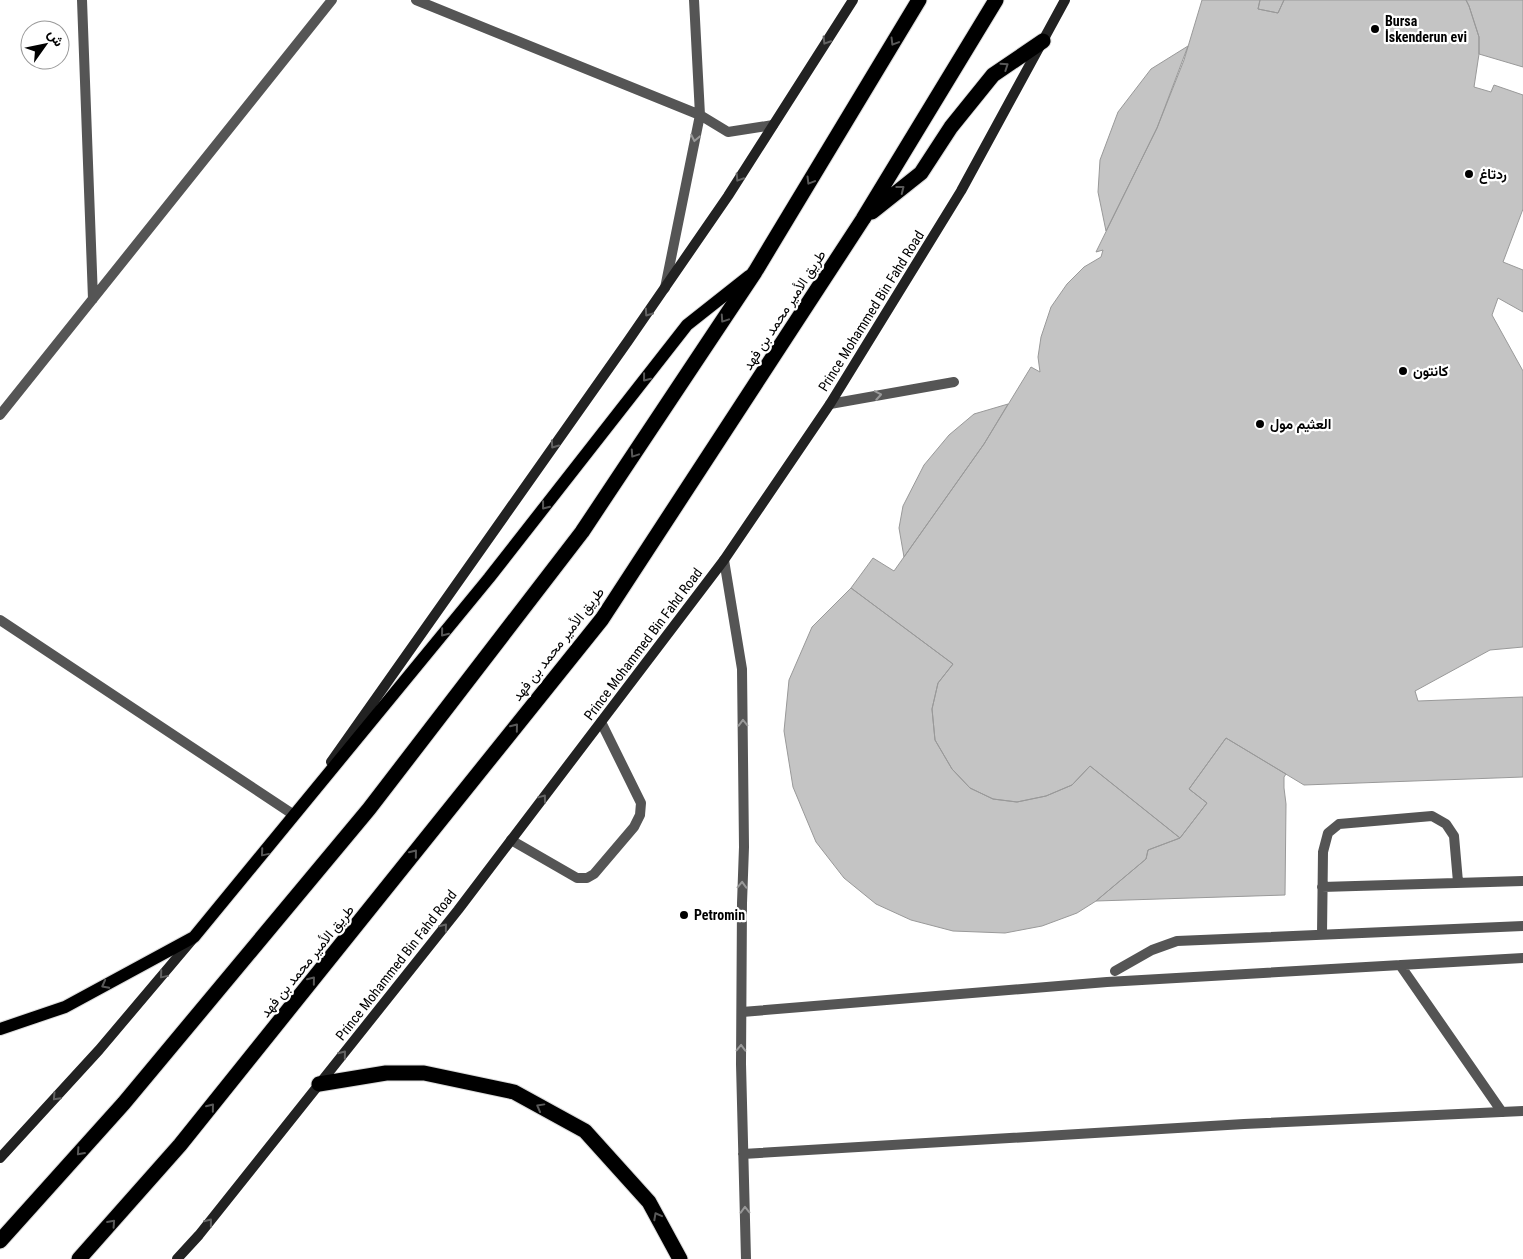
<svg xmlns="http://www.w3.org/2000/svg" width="1523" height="1259" font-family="'Roboto Condensed',Vazirmatn,sans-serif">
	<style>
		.building { fill: #c4c4c4; stroke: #999 }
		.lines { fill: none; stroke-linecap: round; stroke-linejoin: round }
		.primary-casing { stroke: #dbdbdb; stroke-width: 14 }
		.motorway-casing { stroke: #dbdbdb; stroke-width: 17 }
		.service { stroke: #555; stroke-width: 10 }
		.minor { stroke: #555; stroke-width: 10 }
		.tertiary { stroke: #555; stroke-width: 10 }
		.secondary { stroke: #222; stroke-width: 10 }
		.primary { stroke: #000; stroke-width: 12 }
		.motorway { stroke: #000; stroke-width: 15 }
		.oneway { stroke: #646464 }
		.oneway2 { stroke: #595959 }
		.oneway3 { stroke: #999 }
		.poi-dot { fill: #000; stroke: #fff; stroke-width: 2 }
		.labels { text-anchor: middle; stroke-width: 4.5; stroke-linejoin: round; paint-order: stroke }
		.poi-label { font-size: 14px; font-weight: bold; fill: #000; stroke: #fff; text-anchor: start }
		.street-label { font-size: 14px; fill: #000; stroke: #fff }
	</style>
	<rect width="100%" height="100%" fill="#fff"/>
	<path class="building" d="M1202 0H1260L1258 9 1278 13 1284 0H1466L1469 6 1479 37V54L1474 87 1491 92 1494 85 1523 95V209L1503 262 1523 270V312L1498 298 1492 315 1523 371V647L1490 650 1415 691 1418 701 1523 697V777L1304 785 1226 738 1189 789 1207 803 1180 838 1090 766 1072 785 1046 796 1017 802 993 799 970 788 952 769 935 740 932 709 938 683 953 664 851 588 873 558 894 571 984 444 1031 367 1040 372 1038 357 1041 337 1051 307 1067 284 1084 267 1101 257 1103 250 1096 252 1157 128 1184 60Z
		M1260 0H1284L1278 13 1258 9Z
		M1466 0H1523V67L1479 54V37L1469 6Z
		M1188 46 1157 128 1106 231 1098 192 1100 160 1118 112 1151 69Z
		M1008 404 984 444 904 557 899 528 903 506 924 465 949 435 974 414Z
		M851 588 953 664 938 683 932 709 935 740 952 769 970 788 993 799 1017 802 1046 796 1072 785 1090 766 1180 838 1148 850 1146 859 1096 901 1077 913 1042 926 1005 933 953 931 911 920 876 904 844 878 816 842 793 787 784 731 789 680 812 627Z
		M1226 738 1286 774 1284 777V788L1286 804 1285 895 1096 901 1146 859 1148 850 1180 838 1207 803 1189 789Z"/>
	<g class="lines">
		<defs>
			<path id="primary" d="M0 1029 65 1007 194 937 489 578 687 325 749 276"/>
			<path id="motorway" d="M872 212 921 173 951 127 993 75 1043 41
				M319 1084 386 1073H424L514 1092 585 1131 649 1202 680 1259
				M0 1241 124 1103 369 809 582 532 755 272 919 0
				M79 1259 180 1145 602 619 863 219 996 0"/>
		</defs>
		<use href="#primary" class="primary-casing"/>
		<use href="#motorway" class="motorway-casing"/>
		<path class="service" d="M511 840 577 878H587L594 874 634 827 640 815 641 803 601 722
			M1322 887 1523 881
			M1322 934 1323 852 1328 833 1339 824 1432 816 1446 824 1454 836 1458 882
			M1400 965 1502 1112
			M1115 971 1152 950 1177 941 1523 926
			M742 1012 1107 982 1523 958"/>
		<path class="minor" d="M82 0 93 299
			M416 0 700 115 694 0
			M665 288 700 115 728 132 773 125
			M0 415 332 0
			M0 620 294 815"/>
		<path class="tertiary" d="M830 404 954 382
			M724 560 742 669 744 847 742 903 741 1064 746 1259
			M743 1154 1244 1124 1523 1111"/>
		<path class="secondary" d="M331 762 628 341 728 196 853 0
			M0 1158 99 1050 192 940
			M177 1259 199 1235 458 910 724 560 830 404 961 191 1065 0"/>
		<use href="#primary" class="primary"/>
		<use href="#motorway" class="motorway"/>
	</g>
	<defs><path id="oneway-chevron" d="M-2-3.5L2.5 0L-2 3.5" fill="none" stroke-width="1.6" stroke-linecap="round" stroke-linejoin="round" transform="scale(1.25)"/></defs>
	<g class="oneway">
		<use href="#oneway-chevron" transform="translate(826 41) rotate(122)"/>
		<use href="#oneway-chevron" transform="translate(739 178) rotate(123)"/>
		<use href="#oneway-chevron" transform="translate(648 313) rotate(125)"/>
		<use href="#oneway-chevron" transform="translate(554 445) rotate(125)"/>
		<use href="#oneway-chevron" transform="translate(543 798) rotate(-53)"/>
		<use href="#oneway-chevron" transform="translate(444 927) rotate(-51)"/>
		<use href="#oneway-chevron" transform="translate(163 975) rotate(130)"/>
		<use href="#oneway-chevron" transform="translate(343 1054) rotate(-51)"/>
		<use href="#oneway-chevron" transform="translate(56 1097) rotate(133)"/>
		<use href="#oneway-chevron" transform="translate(209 1222) rotate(-52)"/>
	</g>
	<g class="oneway2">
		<use href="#oneway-chevron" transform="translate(894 42) rotate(121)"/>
		<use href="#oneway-chevron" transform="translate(1005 66) rotate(-34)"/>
		<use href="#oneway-chevron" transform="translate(810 181) rotate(121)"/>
		<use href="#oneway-chevron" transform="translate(901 189) rotate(-38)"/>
		<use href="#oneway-chevron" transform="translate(724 319) rotate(124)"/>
		<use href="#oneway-chevron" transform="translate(646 378) rotate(128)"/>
		<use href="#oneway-chevron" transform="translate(634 454) rotate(124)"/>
		<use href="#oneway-chevron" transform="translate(545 506) rotate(128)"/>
		<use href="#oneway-chevron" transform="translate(444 633) rotate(129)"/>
		<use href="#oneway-chevron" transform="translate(515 727) rotate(-51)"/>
		<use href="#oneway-chevron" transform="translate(264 853) rotate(130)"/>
		<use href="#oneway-chevron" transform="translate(414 853) rotate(-51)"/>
		<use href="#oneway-chevron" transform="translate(312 980) rotate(-51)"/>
		<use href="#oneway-chevron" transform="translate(105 985) rotate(152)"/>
		<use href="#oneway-chevron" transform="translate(211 1107) rotate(-51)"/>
		<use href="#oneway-chevron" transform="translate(540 1107) rotate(-151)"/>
		<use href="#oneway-chevron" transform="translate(80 1152) rotate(132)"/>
		<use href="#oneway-chevron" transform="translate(657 1216) rotate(-118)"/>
		<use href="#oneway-chevron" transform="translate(112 1223) rotate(-48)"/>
	</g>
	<g class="oneway3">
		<use href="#oneway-chevron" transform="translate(695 138) rotate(101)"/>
		<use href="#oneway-chevron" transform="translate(878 395) rotate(-10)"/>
		<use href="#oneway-chevron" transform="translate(743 723) rotate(-91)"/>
		<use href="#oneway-chevron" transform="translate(742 885) rotate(-88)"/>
		<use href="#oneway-chevron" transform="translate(741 1048) rotate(-89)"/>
		<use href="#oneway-chevron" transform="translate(745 1210) rotate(-91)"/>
	</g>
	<g class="poi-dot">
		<circle cx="1375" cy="29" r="5"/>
		<circle cx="1469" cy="174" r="5"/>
		<circle cx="1403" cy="371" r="5"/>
		<circle cx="1260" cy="424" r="5"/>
		<circle cx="684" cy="915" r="5"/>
	</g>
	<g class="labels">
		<g class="poi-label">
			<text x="1385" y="26">Bursa<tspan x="1385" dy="16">İskenderun evi</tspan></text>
			<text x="1479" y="179">ردتاغ</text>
			<text x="1413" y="376">كانتون</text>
			<text x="1270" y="429">العثيم مول</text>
			<text x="694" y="920">Petromin</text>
		</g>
		<g class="street-label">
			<text transform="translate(784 310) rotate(-57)" y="5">طريق الأمير محمد بن فهد</text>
			<text transform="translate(871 311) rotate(-58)" y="5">Prince Mohammed Bin Fahd Road</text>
			<text transform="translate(558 644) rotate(-52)" y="5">طريق الأمير محمد بن فهد</text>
			<text transform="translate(643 644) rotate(-53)" y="5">Prince Mohammed Bin Fahd Road</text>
			<text transform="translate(307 961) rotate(-51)" y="5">طريق الأمير محمد بن فهد</text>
			<text transform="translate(396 965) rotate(-52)" y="5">Prince Mohammed Bin Fahd Road</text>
		</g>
	</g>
	<g transform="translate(45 45) rotate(57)"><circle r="24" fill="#ffffff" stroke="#999999"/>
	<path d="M0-4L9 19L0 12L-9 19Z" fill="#000000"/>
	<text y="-8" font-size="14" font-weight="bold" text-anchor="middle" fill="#000000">ش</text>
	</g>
</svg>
